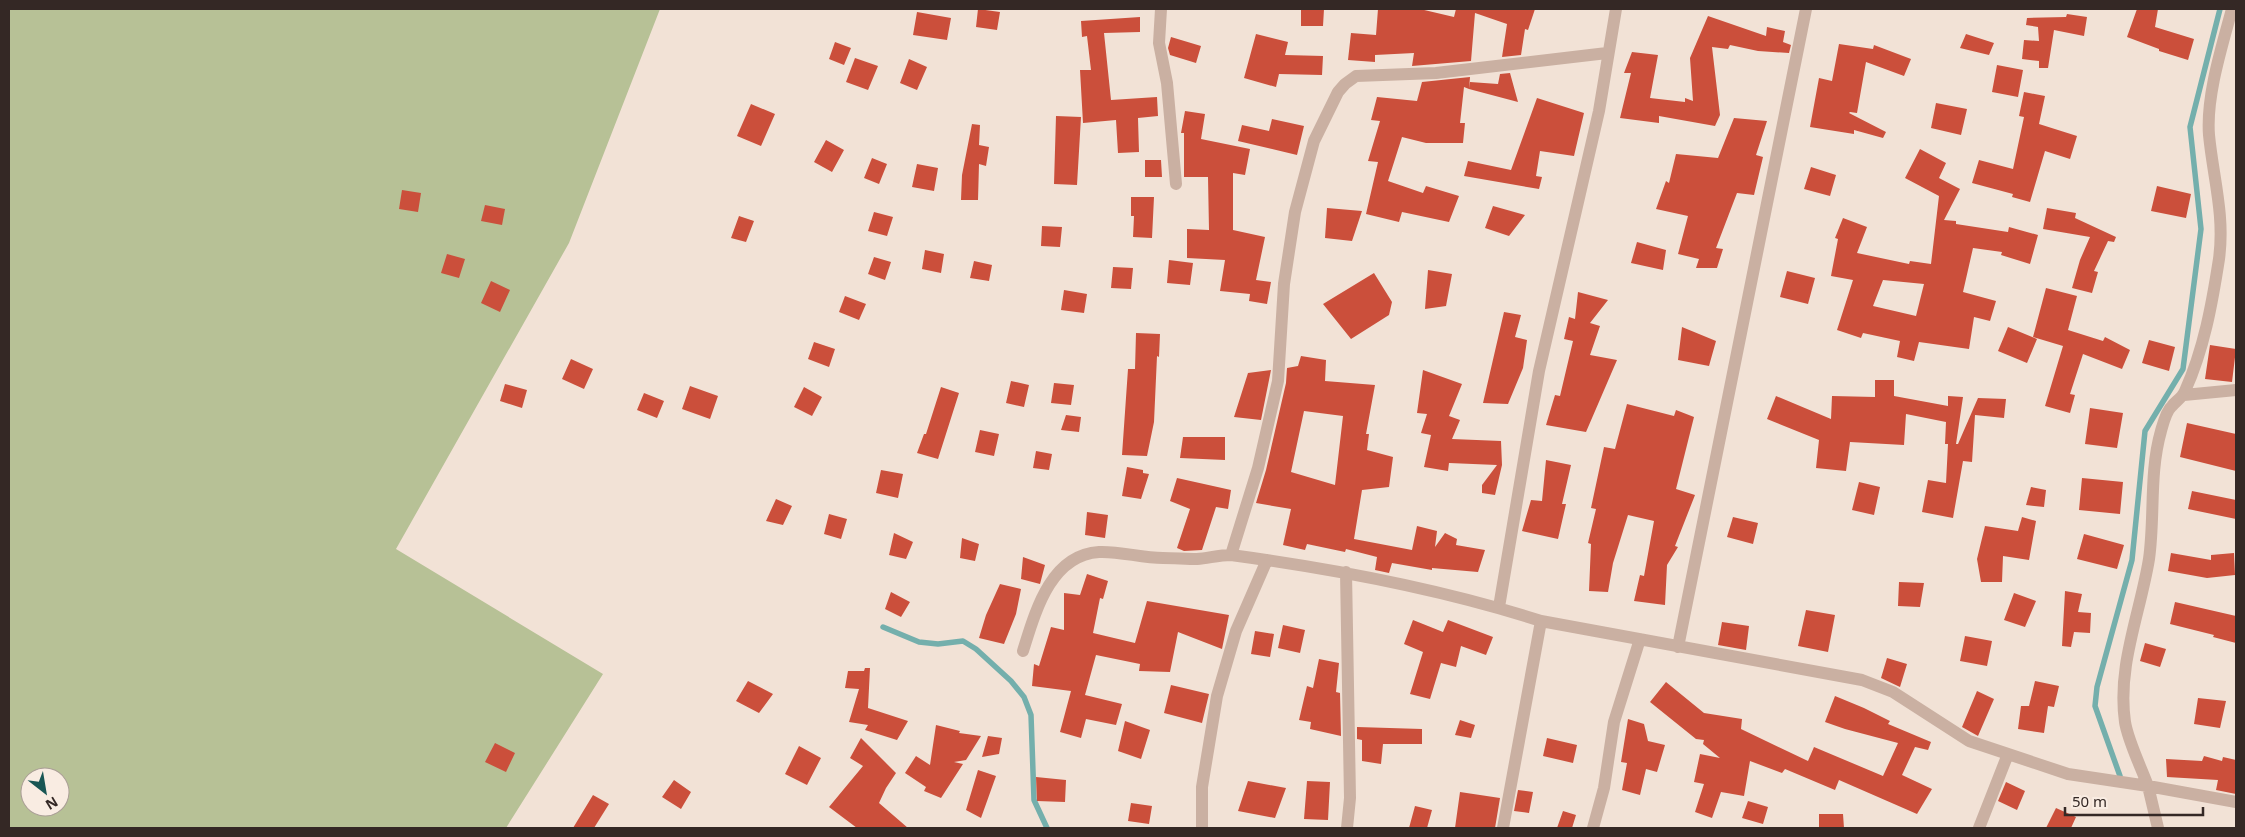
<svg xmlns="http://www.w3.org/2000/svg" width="2245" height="837" font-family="'Noto Sans',sans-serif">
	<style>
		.green { fill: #b7c196; fill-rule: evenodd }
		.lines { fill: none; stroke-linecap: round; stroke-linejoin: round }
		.stream { stroke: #74afac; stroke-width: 5.5 }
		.building { fill: #cb4f3b; fill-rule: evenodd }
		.street { stroke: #cab0a2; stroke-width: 12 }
	</style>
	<rect width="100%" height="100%" fill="#f2e2d6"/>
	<path class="green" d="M9 9H660L569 243 396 549 603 674 506 828H9ZM30 777H60V807H30Z"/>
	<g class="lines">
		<path class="stream" d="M883 627 919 642 938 644 963 641 976 649 1011 681 1024 697 1031 715 1034 800 1047 828
			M2120 776 2095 706 2097 687 2132 560 2145 431 2183 369 2201 229 2190 127 2220 9"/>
	</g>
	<path class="building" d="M978 9 1000 12 997 30 976 27Z
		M1301 9H1324L1323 26H1301Z
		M1378 9H1420L1454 17 1456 9H1535L1528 30 1525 29 1521 55 1502 57 1507 24 1475 13 1471 61 1412 66 1414 53 1375 55V62L1348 60 1351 33 1376 35Z
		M2137 9H2158L2155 27 2194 39 2188 60 2159 51V49L2127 37Z
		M917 12 951 18 947 40 913 35Z
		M2067 14 2087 17 2084 36 2054 30 2048 68H2039V61L2022 59 2024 40 2039 41 2038 27 2026 25 2027 18 2066 17Z
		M1708 16 1766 36 1767 27 1785 31 1783 42 1791 45 1789 53 1758 51 1730 45 1728 49 1712 47 1720 115 1715 126 1659 116V123L1620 118 1631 73H1624L1632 52 1658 55 1650 98 1685 102V98L1693 101 1690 58Z
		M1140 17V32L1104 33 1111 100 1157 97 1158 116 1138 118 1139 152 1118 153 1116 120 1083 123 1080 70H1091L1087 36 1082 37 1081 21Z
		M1256 34 1288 42 1285 55 1323 56 1322 75 1279 74 1276 87 1244 78Z
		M1966 34 1994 43 1989 55 1960 48Z
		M1171 37 1201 46 1196 63 1170 55 1168 48Z
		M835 42 851 48 844 65 829 59Z
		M1839 44 1873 49 1874 45 1911 59 1904 76 1866 62 1857 113 1850 112 1849 113 1886 132 1883 138 1854 130V134L1810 127 1819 78 1832 81Z
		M855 58 878 66 868 90 846 82Z
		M909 59 927 67 917 90 900 83Z
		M1997 65 2023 70 2018 97 1992 92Z
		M1510 73 1518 102 1469 89 1470 82 1498 84 1500 74Z
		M1470 77 1469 89 1464 87 1460 123H1465L1463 143H1426L1402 137 1388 181 1423 193 1426 186 1459 196 1449 222 1402 212 1399 222 1366 214 1378 162 1368 161 1380 121 1371 120 1377 97 1417 101 1422 82Z
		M2024 92 2045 96 2039 124 2077 136 2070 159 2045 151 2030 202 2012 197 2013 194 1972 183 1979 160 2013 169 2024 117 2019 116Z
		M1537 98 1584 113 1574 156 1540 151 1536 176 1542 177 1539 189 1464 176 1468 161 1511 170Z
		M1936 103 1967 109 1961 135 1931 128Z
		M751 104 775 114 761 146 737 136Z
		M1185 111 1205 114 1201 139 1250 149 1245 175 1233 173V230L1265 237 1256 280 1271 282 1267 304 1249 301 1250 294 1220 291 1225 260 1187 258V229L1209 230 1208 177H1184V133H1181Z
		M1056 116 1081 117 1077 185 1054 184Z
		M1734 118 1767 121 1756 155 1763 157 1754 195 1737 193 1716 248 1723 249 1717 268H1696L1699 259 1678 254 1688 216 1656 209 1666 181 1669 183 1676 154 1718 158Z
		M1272 119 1304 126 1297 155 1238 141 1242 125 1269 131Z
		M972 124 980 125 979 145 989 147 986 166 979 164 978 200H961L962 175Z
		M826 140 844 150 832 172 814 162Z
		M1920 149 1946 163 1939 178 1960 189 1944 220 1956 221V224L2008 232 2009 227 2038 235 2030 264 2001 255 2002 252 1973 248 1963 292 1996 301 1990 321 1974 317 1969 349 1919 342 1914 361 1897 357 1900 341 1863 333 1861 338 1837 330 1853 280 1831 276 1838 239 1835 238 1843 218 1867 227 1857 253 1909 264 1910 261 1931 264 1939 196 1905 178ZM1883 280 1924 284 1916 316 1873 306Z
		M872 158 887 164 879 184 864 178Z
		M1145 160H1161L1162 177H1145Z
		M917 164 938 168 934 191 912 187Z
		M1811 167 1836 175 1830 196 1804 189Z
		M2157 186 2191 194 2186 218 2151 211Z
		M402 190 421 193 418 212 399 209Z
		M1131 197H1154L1152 238 1133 237 1134 216H1131Z
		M485 205 505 209 502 225 481 221Z
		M1493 206 1525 215 1509 236 1485 228Z
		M1327 208 1362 211 1352 241 1325 238Z
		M2047 208 2076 213 2075 218 2116 237 2114 242 2108 241 2094 271 2098 272 2092 293 2072 288 2080 260 2090 237 2043 229Z
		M874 212 893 217 887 236 868 231Z
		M739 216 754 221 746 242 731 238Z
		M1042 226 1062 227 1060 247 1041 246Z
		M1637 242 1666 250 1663 270 1631 263Z
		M925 250 944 254 941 273 922 269Z
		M447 254 465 259 459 278 441 273Z
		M874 257 891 262 885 280 868 274Z
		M1169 260 1193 263 1190 285 1167 283Z
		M974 261 992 265 989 281 970 278Z
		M1113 267 1133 268 1131 289 1111 288Z
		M1428 270 1452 274 1446 306 1425 309Z
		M1787 271 1815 278 1808 304 1780 297Z
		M1374 273 1392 302 1389 315 1351 339 1323 304Z
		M491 281 510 290 500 312 481 303Z
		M2046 288 2077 296 2068 330 2103 341 2105 337 2130 350 2122 369 2083 354 2070 394 2075 395 2070 413 2045 406 2063 346 2033 337Z
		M1064 290 1087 294 1084 313 1061 310Z
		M1578 292 1608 300 1590 323 1600 326 1590 355 1617 360 1586 432 1546 425 1555 395 1560 396 1573 341 1564 339 1569 317 1575 319Z
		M845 296 866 304 859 320 839 312Z
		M1504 312 1521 315 1515 337 1527 340 1523 368 1508 404 1483 403Z
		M1682 327 1716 341 1709 366 1678 360Z
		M2008 327 2037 339 2027 363 1998 351Z
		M1136 333 1160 334 1159 357 1157 356 1154 422 1147 456 1122 455 1128 369H1135Z
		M2149 340 2175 347 2169 371 2142 363Z
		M814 342 835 349 829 367 808 359Z
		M2210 345 2236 349 2232 382 2205 379Z
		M1301 356 1326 360 1325 381 1375 385 1366 434H1369L1367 450 1393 457 1389 487 1362 490 1354 539 1412 550 1417 526 1437 531 1435 547 1445 533 1457 539 1456 545 1485 550 1478 572 1432 568V570L1392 563 1389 573 1375 570 1377 557 1346 549 1345 552 1307 544 1305 550 1283 545 1291 509 1256 503 1266 470 1286 383 1287 368 1298 366ZM1304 411 1343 416 1335 485 1291 472Z
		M571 359 593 369 584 389 562 379Z
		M1271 370 1261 420 1234 417 1248 373Z
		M1423 370 1462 384 1449 416 1460 420 1452 439 1501 441 1502 465 1495 495 1482 493V485L1497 465 1449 463 1448 471 1424 467 1431 435 1421 433 1427 414 1417 413Z
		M1875 380H1894V396L1948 406V396L1963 397 1956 444H1958L1978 398 2006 399 2004 418 1975 415 1972 462 1963 461 1953 518 1922 512 1928 480 1946 483 1948 444H1945L1946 422 1906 414 1904 445 1850 442 1846 471 1816 468 1819 440 1767 419 1776 396 1831 419 1832 396 1875 397Z
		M1011 381 1029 385 1024 407 1006 403Z
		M1054 383 1074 385 1071 405 1051 403Z
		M505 384 527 390 522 408 500 401Z
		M690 386 718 396 710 419 682 409Z
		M804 387 822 397 812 416 794 407Z
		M941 387 959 393 938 459 917 453 924 434H926Z
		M644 393 664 401 657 418 637 410Z
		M1627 404 1674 416 1676 410 1694 417 1676 489 1695 495 1675 546 1678 547 1667 565 1665 605 1634 601 1640 575 1644 576 1654 521 1628 515 1613 563 1608 592 1589 591 1591 544 1588 543 1596 509 1591 508 1604 447 1615 449Z
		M2090 408 2123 413 2117 448 2085 444Z
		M1066 415 1081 417 1079 432 1061 430Z
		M2187 423 2236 434V471L2180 457Z
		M980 430 999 434 994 456 975 452Z
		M1183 437H1225V460L1180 458Z
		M1036 451 1052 454 1049 470 1033 468Z
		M1546 460 1571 465 1562 504H1566L1558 539 1522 531 1531 500 1542 501Z
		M1127 467 1143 470V473L1149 474 1141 499 1122 496Z
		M881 470 903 474 898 498 876 493Z
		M1177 478 1231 490 1228 509 1216 507 1202 550 1184 551 1177 548 1190 509 1170 501Z
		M2082 478 2123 482 2120 514 2079 510Z
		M1859 482 1880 487 1874 515 1852 510Z
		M2031 487 2046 490 2044 507 2026 505Z
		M2192 491 2236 500V519L2188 509Z
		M776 499 792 506 783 525 766 521Z
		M1087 512 1108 515 1105 538 1085 535Z
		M829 514 847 519 841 539 824 534Z
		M1733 517 1758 523 1753 544 1727 537Z
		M2022 517 2036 521 2029 560 2003 556 2002 582H1981L1977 559 1985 526 2018 531Z
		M894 533 913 542 906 559 889 555Z
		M2084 534 2124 545 2117 569 2077 559Z
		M962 538 979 544 975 561 960 558Z
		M2171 553 2211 560V555L2234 553 2235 575 2207 578 2168 571Z
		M1023 557 1045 565 1040 584 1021 579Z
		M1087 574 1108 581 1103 599 1100 598 1093 633 1135 643 1147 601 1229 615 1222 649 1178 632 1170 672 1139 671 1140 664 1096 655 1085 695 1122 704 1116 725 1086 719 1081 738 1060 732 1071 691 1032 686 1034 664 1039 666 1051 627 1064 630V593L1080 595Z
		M1899 582 1924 583 1920 607 1898 606Z
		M1000 584 1021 589 1016 614 1004 644 979 638 986 615Z
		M2065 591 2082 594 2078 612 2091 613 2090 633 2074 632 2071 647 2062 646Z
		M891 592 910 602 901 617 885 609Z
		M2014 593 2036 601 2025 627 2004 620Z
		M2175 602 2236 616V643L2213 637 2214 635 2170 624Z
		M1806 610 1835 615 1828 652 1798 646Z
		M1413 620 1443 632 1448 620 1493 637 1486 655 1461 646 1456 667 1441 663 1430 699 1410 694 1423 652 1404 644Z
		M1722 622 1749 626 1746 650 1718 645Z
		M1283 625 1305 630 1300 653 1278 648Z
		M1255 631 1274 634 1270 657 1251 654Z
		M1965 636 1992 641 1987 666 1960 661Z
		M2145 643 2166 649 2160 667 2140 661Z
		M1887 658 1907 664 1900 687 1881 678Z
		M1319 659 1339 663 1336 692 1340 693 1341 736 1310 729 1311 722 1299 720 1307 686 1313 688Z
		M865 668H870L868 708 908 721 897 740 865 730 868 725 849 722 859 689 845 688 848 671H864Z
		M748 681 773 694 759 713 736 701Z
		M2035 681 2059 686 2054 707 2048 706 2044 733 2018 729 2021 706H2029Z
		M1666 682 1704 713 1742 719 1741 729 1808 761 1814 747 1883 776 1898 743 1845 729 1825 722 1835 696 1864 708 1890 721 1888 724 1931 742 1928 750 1915 747 1902 775 1932 789 1917 814 1839 780 1835 790 1785 769 1782 773 1750 761 1744 796 1721 792 1712 818 1695 812 1704 784 1694 782 1700 754 1720 758 1703 744 1704 740 1696 739 1650 702Z
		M1171 685 1209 694 1202 723 1164 713Z
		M1977 691 1994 699 1978 736 1962 727Z
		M2198 698 2226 701 2220 728 2194 724Z
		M1628 719 1644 724 1648 741 1665 745 1657 772 1646 769 1640 795 1622 790 1627 763 1621 762Z
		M1460 720 1475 725 1471 738 1455 735Z
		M1125 721 1150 730 1141 759 1118 751Z
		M936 725 960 731 959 733 981 736 966 760 954 762 963 764 941 798 924 791 926 787 905 773 916 756 930 765Z
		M1357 727 1422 729V744H1383L1381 764 1362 761V740L1357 739Z
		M988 736 1002 738 999 754 982 757Z
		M861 738 896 773 886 788 879 803 908 828H857L829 807 863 766 850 758Z
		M1547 738 1577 745 1573 763 1543 756Z
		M495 743 515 753 506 772 485 762Z
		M799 746 821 758 807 785 785 774Z
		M2204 756 2222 761 2223 757 2236 760V794L2216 790 2218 780 2167 777 2166 759 2202 761Z
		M978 770 996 776 981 818 966 810Z
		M1036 777 1066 780 1065 802 1037 801Z
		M674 780 691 792 681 809 662 797Z
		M1248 781 1286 788 1275 818 1238 811Z
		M1307 781 1330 782 1328 820 1304 819Z
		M2006 782 2025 791 2017 810 1998 801Z
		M1518 790 1533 792 1529 813 1514 811Z
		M1460 792 1500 798 1495 828H1455Z
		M593 795 609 804 594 828H573Z
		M1748 801 1768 807 1763 824 1742 818Z
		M1131 803 1152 806 1149 824 1128 821Z
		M1415 806 1432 810 1427 828H1409Z
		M2056 808 2076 817 2071 828H2046Z
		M1563 811 1576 815 1572 828H1557Z
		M1819 814H1843L1844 828H1819Z"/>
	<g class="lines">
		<path class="street" d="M1161 9 1159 43 1167 83 1176 184
			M2184 395 2236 390
			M1231 555 1258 468 1278 381 1284 284 1295 212 1314 141 1338 92 1345 84 1356 76 1436 73 1607 53
			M1346 572 1350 798 1347 828
			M1499 607 1539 371 1599 111 1616 9
			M1678 647 1806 9
			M1023 651C1035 613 1050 555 1099 552 1120 551 1141 558 1163 558 1174 558 1186 559 1197 559 1209 558 1219 555 1231 555 1335 569 1441 589 1541 621L1862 680 1893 692 1969 741 2068 774 2148 786C2141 767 2128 741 2125 722 2117 666 2140 614 2149 559 2155 517 2149 473 2161 431 2163 424 2166 411 2172 406 2176 401 2182 398 2185 391 2204 349 2212 304 2219 259 2225 215 2213 177 2209 135 2206 96 2222 46 2232 9
			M1202 828V787L1217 696 1236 631 1267 560
			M1503 828 1541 621
			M1593 828 1604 788 1614 722 1640 639
			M1979 828 2008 754
			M2158 828 2148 786 2236 802"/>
	</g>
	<rect width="2245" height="837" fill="none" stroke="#342825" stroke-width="20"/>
	<g transform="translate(45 792) rotate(149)"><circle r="24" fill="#f9ece2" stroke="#aa9e96"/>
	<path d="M0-4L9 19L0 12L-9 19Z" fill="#195654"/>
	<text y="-8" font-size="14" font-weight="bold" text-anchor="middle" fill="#342825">N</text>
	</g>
	<path d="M2065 807v8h138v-8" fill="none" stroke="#342825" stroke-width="2.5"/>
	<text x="2072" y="807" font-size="15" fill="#342825" stroke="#f9ece2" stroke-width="4" paint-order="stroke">50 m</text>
</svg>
